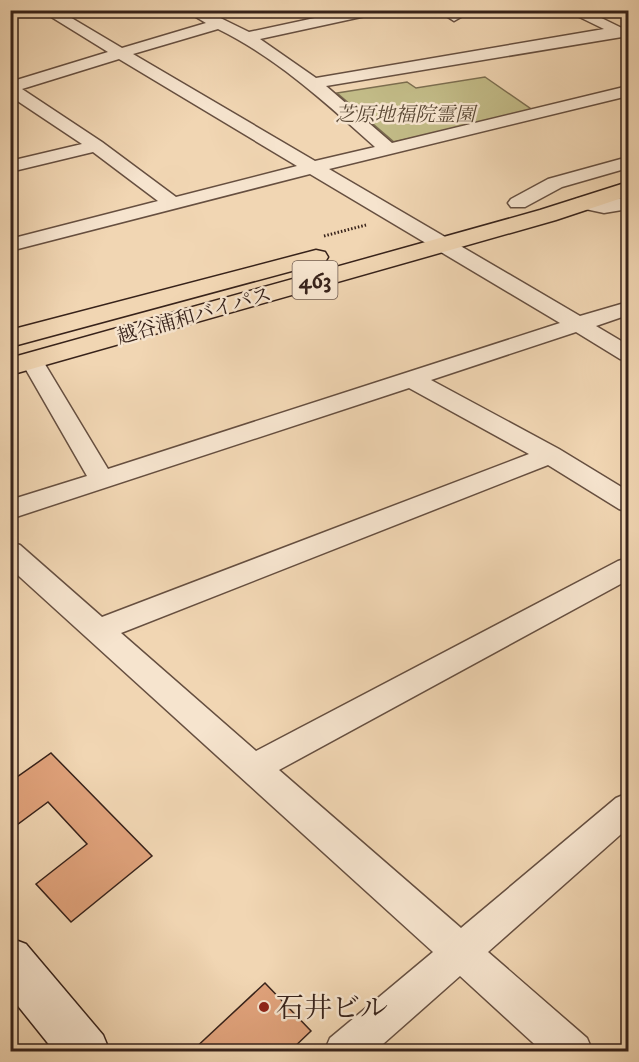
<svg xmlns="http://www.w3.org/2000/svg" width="639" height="1062" font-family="'IM FELL DW Pica','Noto Serif JP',serif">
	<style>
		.green { fill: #c2bb87; stroke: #7c6e50; stroke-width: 1.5 }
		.building { fill: #e1a37c; stroke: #37221a; stroke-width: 1.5 }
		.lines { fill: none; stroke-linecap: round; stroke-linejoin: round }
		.street-casing { stroke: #664f40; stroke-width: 3 }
		.secondary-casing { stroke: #37221a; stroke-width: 3 }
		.highway-casing { stroke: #37221a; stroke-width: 3 }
		.path { stroke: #37221a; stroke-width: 3; stroke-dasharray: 1.5 2; stroke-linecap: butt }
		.street { fill: #f6e4ce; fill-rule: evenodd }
		.secondary { fill: #f6e4ce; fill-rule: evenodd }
		.highway { fill: #f1d6b3; fill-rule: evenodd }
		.poi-dot { fill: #8f2418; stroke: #f6e4ce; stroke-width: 2 }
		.labels { text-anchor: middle; stroke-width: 5; stroke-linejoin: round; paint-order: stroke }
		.far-park-label { font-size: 20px; font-style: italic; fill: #5a4835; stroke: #f6e4ce }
		.far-street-label { font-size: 20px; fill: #37221a; stroke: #f6e4ce }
		.shield { fill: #f6e4ce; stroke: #705c50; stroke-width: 1.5 }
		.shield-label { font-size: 22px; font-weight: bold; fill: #37221a }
		.near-poi-label { font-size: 28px; fill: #37221a; stroke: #f6e4ce; text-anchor: start }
	</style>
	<rect width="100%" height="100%" fill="#f1d6b3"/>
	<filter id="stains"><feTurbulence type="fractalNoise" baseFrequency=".00333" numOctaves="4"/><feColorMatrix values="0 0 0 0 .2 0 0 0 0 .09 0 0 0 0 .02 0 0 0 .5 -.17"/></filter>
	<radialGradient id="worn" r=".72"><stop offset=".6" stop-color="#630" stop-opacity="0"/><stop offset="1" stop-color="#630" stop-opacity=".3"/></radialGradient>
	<path class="green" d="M485 77 534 111 394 142 337 93 407 82 416 88Z"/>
	<path class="building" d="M51 753 152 856 71 922 36 884 87 844 48 802 10 830V782Z
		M265 983 311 1031 289 1052H191Z"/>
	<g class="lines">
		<defs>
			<path id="street" d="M40 10H58L122 48 206 23 184 10H204L249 32 352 10H382L375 14 260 39 316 78 604 29 565 10H585L628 31 627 35 622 37 326 86 392 143 628 86V96L329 169 580 316 628 302V315L596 326 628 345V361L620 359 576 332 431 380 559 449 628 491V512L619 509 548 465 121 633 256 751 618 561 628 558V580L279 770 461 928 616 798 628 793V828L488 952 587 1038 593 1052H543L460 976 374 1052H324L330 1038 433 952 10 568V542L20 545 102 617 529 454 409 388 10 519V500L87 476 21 361 24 356 32 354 40 356 108 469 560 323 310 174 10 251V239L158 201 93 152 10 172V161L82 144 10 96V82L108 52ZM218 29C277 58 326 103 375 147L315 161 133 54ZM119 59 297 166 176 197 102 142 22 89Z
				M437 10H454L461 17 454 21Z
				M628 157V168L562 187 525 207H511L508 203 511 199 548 179Z
				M583 197 604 201 628 197V209L604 213 576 207 573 203 576 199Z"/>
			<path id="secondary" d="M10 938 26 944 103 1035 110 1052H55L10 996Z"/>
			<path id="highway" d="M628 182V196L556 220 10 375V358L540 210Z
				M316 250 325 252 328 257 325 262 10 347V330Z"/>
		</defs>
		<use href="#street" class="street-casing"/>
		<use href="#secondary" class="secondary-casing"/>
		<use href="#highway" class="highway-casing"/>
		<path class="path" d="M324 236 366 225"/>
		<use href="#street" class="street"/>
		<use href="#secondary" class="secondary"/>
		<use href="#highway" class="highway"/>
	</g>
	<circle class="poi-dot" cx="264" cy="1007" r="6"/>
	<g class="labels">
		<g class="far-park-label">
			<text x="405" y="121">芝原地福院霊園</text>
		</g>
		<g class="far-street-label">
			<text transform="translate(194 315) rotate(-16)" y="7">越谷浦和バイパス</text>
		</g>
		<rect class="shield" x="292.5" y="261" width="45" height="38" rx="4.5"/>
		<g class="shield-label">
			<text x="315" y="288">463</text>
		</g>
		<g class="near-poi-label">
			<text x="276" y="1017">石井ビル</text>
		</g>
	</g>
	<rect width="639" height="1062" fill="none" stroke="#f1d6b3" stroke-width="36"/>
	<rect x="12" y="12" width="615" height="1038" fill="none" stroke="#37221a" stroke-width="3"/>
	<rect x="18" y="18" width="603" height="1026" fill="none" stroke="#37221a" stroke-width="1.5"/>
	<rect width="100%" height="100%" filter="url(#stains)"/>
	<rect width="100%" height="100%" fill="url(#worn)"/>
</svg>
